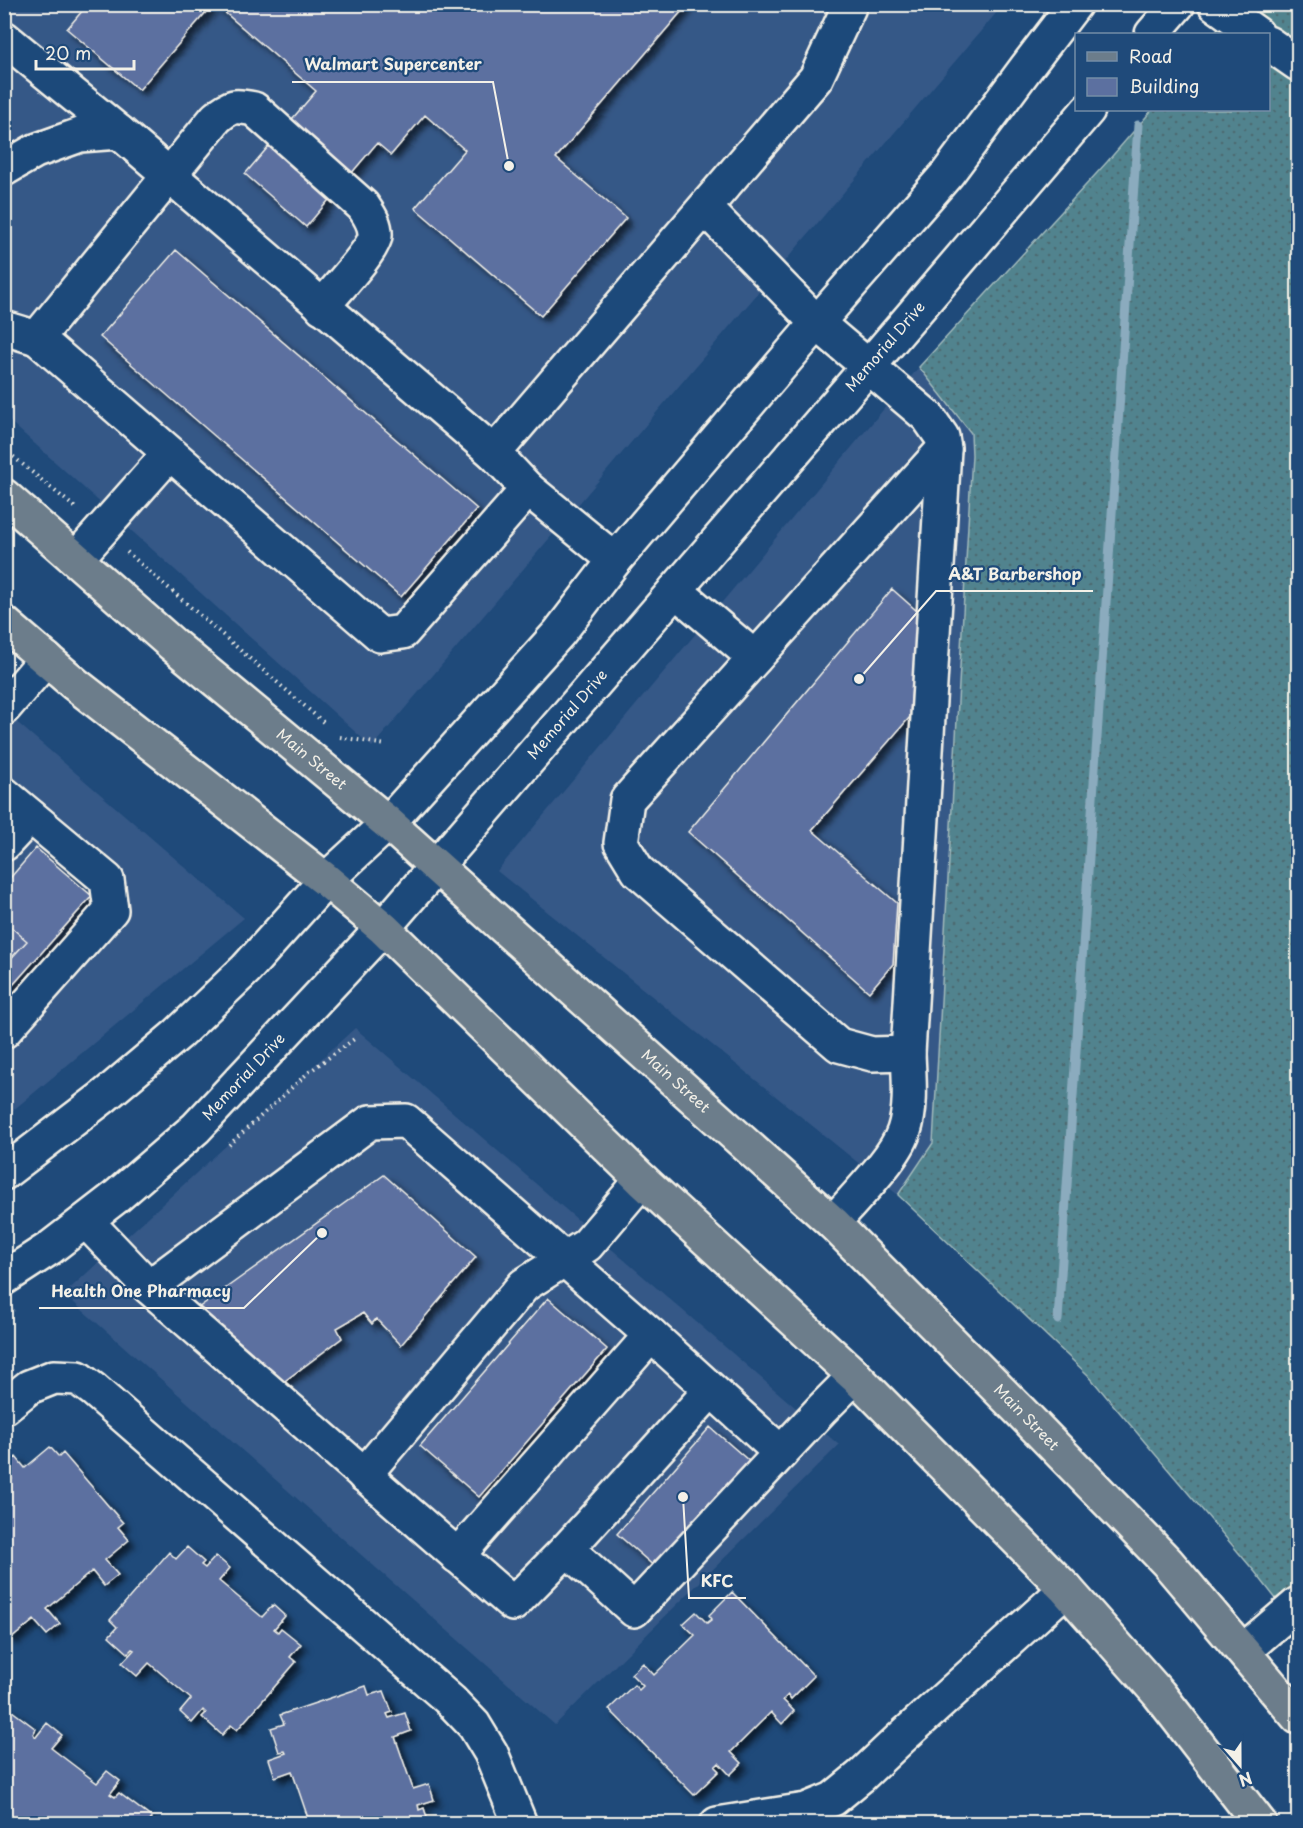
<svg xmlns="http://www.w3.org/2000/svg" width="1303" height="1828" font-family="'Playpen Sans',sans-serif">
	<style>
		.built { fill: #355887 }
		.grass { fill: url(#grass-dots); stroke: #a2babb; stroke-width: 1.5 }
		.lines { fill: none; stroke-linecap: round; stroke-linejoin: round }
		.stream { stroke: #8babbe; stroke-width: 9 }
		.building { fill: #5c70a0; stroke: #f4f1e8; stroke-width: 1.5; filter: url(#shadow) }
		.minor-casing { stroke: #f4f1e8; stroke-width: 38 }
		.major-casing { stroke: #f4f1e8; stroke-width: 38 }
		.path { stroke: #f4f1e8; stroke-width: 4; stroke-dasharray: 1.5 4.5; stroke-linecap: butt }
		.minor { stroke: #1f4a7a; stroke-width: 33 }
		.major { stroke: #6c7d8b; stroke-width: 33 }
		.labels { text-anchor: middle; stroke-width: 4.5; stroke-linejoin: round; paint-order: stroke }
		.street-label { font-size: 15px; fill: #f4f1e8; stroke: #1f4a7a }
		.leader { fill: none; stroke: #f4f1e8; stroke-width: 2 }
		.callout-dot { fill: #f4f1e8; stroke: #1f4a7a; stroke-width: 2 }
		.callout-label { font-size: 16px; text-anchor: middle; font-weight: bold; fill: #f4f1e8; stroke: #1f4a7a; stroke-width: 4.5; stroke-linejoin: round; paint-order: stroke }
	</style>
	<defs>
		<pattern id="grass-dots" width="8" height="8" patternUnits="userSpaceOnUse" patternTransform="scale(1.5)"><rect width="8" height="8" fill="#51838e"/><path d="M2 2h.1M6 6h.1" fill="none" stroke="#4e6b71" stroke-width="1.8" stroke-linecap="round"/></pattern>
		<filter id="shadow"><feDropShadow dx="5.5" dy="5.5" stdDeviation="3" flood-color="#0009"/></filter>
	</defs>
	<rect width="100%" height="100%" fill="#1f4a7a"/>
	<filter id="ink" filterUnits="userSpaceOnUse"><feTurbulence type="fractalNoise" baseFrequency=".0167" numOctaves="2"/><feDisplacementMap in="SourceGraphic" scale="12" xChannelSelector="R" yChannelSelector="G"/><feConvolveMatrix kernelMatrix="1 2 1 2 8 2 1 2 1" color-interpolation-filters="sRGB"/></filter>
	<g filter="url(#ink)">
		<path class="built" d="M5 5H1003L372 747 5 417Z
			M919 367 971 433 972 455 933 1143 898 1195 497 871Z
			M5 712 244 918 5 1117Z
			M355 1028 839 1445 555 1725 64 1294Z"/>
		<path class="grass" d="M1237 5H1298V1627L1255 1572 1088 1375 898 1195 933 1143 972 455 971 433 919 367 1107 162 1152 110H1268V34H1214Z"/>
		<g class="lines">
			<path class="stream" d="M1058 1320 1138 125"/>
		</g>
		<path class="building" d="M88 4H213L139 90 67 29Z
			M215 4H688L556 158 626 218 541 316 415 208 465 150 425 115 391 155 377 143 306 227 245 174 316 91Z
			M176 250 477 509 401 597 100 337Z
			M892 589 917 611 910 717 812 830 897 903 893 964 869 992 688 832Z
			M36 848 92 896 4 995V966L27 941 4 921V885Z
			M4 921 27 941 4 966Z
			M384 1175 476 1257 401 1345 376 1319 372 1324 363 1313 337 1328 342 1338 282 1383 198 1308Z
			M548 1298 607 1349 479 1497 420 1446Z
			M710 1427 749 1461 655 1567 617 1534Z
			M50 1447 59 1457 63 1453 123 1523 118 1527 129 1540 105 1560 118 1575 104 1586 92 1571 47 1609 60 1624 47 1635 34 1620 11 1639 4 1631V1485L12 1479 4 1470V1467L16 1457 25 1468Z
			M187 1547 204 1562 201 1565 205 1568 216 1556 230 1568 219 1581 262 1617 273 1605 285 1616 274 1629 278 1632 281 1628 301 1644 290 1657 296 1662 237 1730 231 1725 222 1735 202 1717 206 1713 203 1710 192 1723 180 1712 191 1699 149 1663 137 1676 122 1663 134 1650 132 1649 128 1653 109 1636 117 1627 110 1620 169 1552 176 1559Z
			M732 1592 814 1676 791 1699 788 1695 783 1700 794 1711 782 1724 771 1712 731 1752 742 1763 730 1775 719 1763 715 1767 719 1771 694 1795 609 1709 634 1685 639 1690 643 1686 631 1674 643 1663 654 1675 695 1635 683 1624 696 1612 707 1623 712 1619 709 1615Z
			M366 1686 369 1695 384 1691 392 1712 387 1714 389 1718 405 1713 411 1731 395 1737 413 1789 429 1784 434 1800 418 1805 419 1810 424 1808 429 1824H310L292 1771 275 1777 269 1759 286 1753 285 1751 279 1752 271 1728 284 1724 280 1715Z
			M4 1705 36 1729 33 1734 36 1737 47 1723 62 1735 51 1748 97 1783 107 1771 120 1781 110 1794 115 1797 119 1793 152 1818 148 1824H4Z"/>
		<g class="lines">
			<defs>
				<g id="minor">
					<path d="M1215 4 1257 34"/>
					<path d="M1152 34 1178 4"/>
					<path d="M4 38 119 132 494 453 528 489 615 560"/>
					<path d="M1268 43 1298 64"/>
					<path d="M4 169 35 151 80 135 119 132"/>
					<path d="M705 208 817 323 928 417 942 437 944 449 908 1053C909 1079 912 1107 904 1131 895 1159 852 1200 833 1223"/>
					<path d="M322 307C333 293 373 251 375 236 376 224 369 215 363 206L254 109C235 105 231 105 216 118L37 338 380 635 403 632 528 489"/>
					<path d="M4 328 37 338"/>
					<path d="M494 453 816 78 849 7"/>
					<path d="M76 559 169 454"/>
					<path d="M675 590 755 658"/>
					<path d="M4 708 46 659"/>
					<path d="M4 794 107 880 111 910 4 1031"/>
					<path d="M4 844 30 816"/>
					<path d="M908 1053 872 1054 839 1045 638 871 621 843 627 800 944 449"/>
					<path d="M4 1173 102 1098 178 1034 246 969 326 880 388 823 559 633 615 560 817 323 948 173 1026 68 1075 4"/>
					<path d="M86 1221 149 1287 513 1604 567 1549 634 1610 822 1409 855 1376"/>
					<path id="s1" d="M4 1278 50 1248 116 1197 196 1128 383 928 869 366 1088 110"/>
					<path d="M149 1287 370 1122 406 1121 651 1335 781 1453"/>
					<path d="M4 1407 29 1387 54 1377 78 1378 94 1390 451 1701 474 1725 491 1753 520 1824"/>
					<path d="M364 1475 524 1285 587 1245 642 1180"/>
					<path d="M567 1549 711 1390"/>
					<path d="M457 1556 651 1335"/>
					<path d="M1243 1651 1298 1604"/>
					<path d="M717 1824 806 1810 833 1799 861 1776 900 1739 1066 1589"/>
				</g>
				<g id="major">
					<path id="s2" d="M4 496 172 644 388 823 833 1223 1021 1412 1167 1562 1298 1717"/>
					<path d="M4 623 75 684 326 880 383 928 642 1180 855 1376 1066 1589 1159 1694 1260 1824"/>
				</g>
			</defs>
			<use href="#minor" class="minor-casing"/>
			<use href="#major" class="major-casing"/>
			<path class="path" d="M4 449 78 510
				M127 552 323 722
				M340 737 386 745
				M229 1145 309 1072 357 1037
				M4 1317 14 1310"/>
			<use href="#minor" class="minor"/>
			<use href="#major" class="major"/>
		</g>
	</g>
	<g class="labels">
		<g class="street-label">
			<text dy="5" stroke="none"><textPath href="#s1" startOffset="1286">Memorial Drive</textPath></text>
			<text dy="5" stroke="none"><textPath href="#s1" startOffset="800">Memorial Drive</textPath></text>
			<text dy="5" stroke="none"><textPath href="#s2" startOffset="405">Main Street</textPath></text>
			<text dy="5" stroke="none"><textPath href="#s1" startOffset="314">Memorial Drive</textPath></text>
			<text dy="5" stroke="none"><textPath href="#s2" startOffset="891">Main Street</textPath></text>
			<text dy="5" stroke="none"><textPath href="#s2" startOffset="1377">Main Street</textPath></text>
		</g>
	</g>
	<path class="leader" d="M509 166L493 82H292M859 679L936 591H1093M322 1233L244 1308H39M683 1497L689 1598H746"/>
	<g class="callout-dot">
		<circle cx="509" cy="166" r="6"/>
		<circle cx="859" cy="679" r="6"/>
		<circle cx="322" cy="1233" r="6"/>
		<circle cx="683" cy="1497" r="6"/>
	</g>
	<g class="callout-label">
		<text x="393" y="70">Walmart Supercenter</text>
		<text x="1015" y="580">A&amp;T Barbershop</text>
		<text x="141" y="1297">Health One Pharmacy</text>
		<text x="717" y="1587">KFC</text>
	</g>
	<rect width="1303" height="1828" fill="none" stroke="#1f4a7a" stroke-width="24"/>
	<rect x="12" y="12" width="1279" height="1804" fill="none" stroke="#f4f1e8" stroke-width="2" filter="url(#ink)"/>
	<rect x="1075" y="33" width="195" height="78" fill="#1f4a7a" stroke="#748da6" stroke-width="1.5"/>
	<rect x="1087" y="52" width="30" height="9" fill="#6c7d8b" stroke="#748da6" stroke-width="1.5"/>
	<text x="1129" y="63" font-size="18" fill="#f4f1e8">Road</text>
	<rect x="1087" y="78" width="30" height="18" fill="#5c70a0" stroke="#748da6" stroke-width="1.5"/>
	<text x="1129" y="93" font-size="18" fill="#f4f1e8">Building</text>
	<g transform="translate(1240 1765) rotate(159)" stroke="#1f4a7a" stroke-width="4.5" paint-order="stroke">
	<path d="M0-4.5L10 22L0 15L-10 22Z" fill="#f4f1e8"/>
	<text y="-9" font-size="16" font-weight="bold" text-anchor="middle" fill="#f4f1e8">N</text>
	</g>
	<path d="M36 60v9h98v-9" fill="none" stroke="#f4f1e8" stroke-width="3"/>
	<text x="45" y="60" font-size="18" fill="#f4f1e8" stroke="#1f4a7a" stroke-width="4.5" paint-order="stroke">20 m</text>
</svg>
